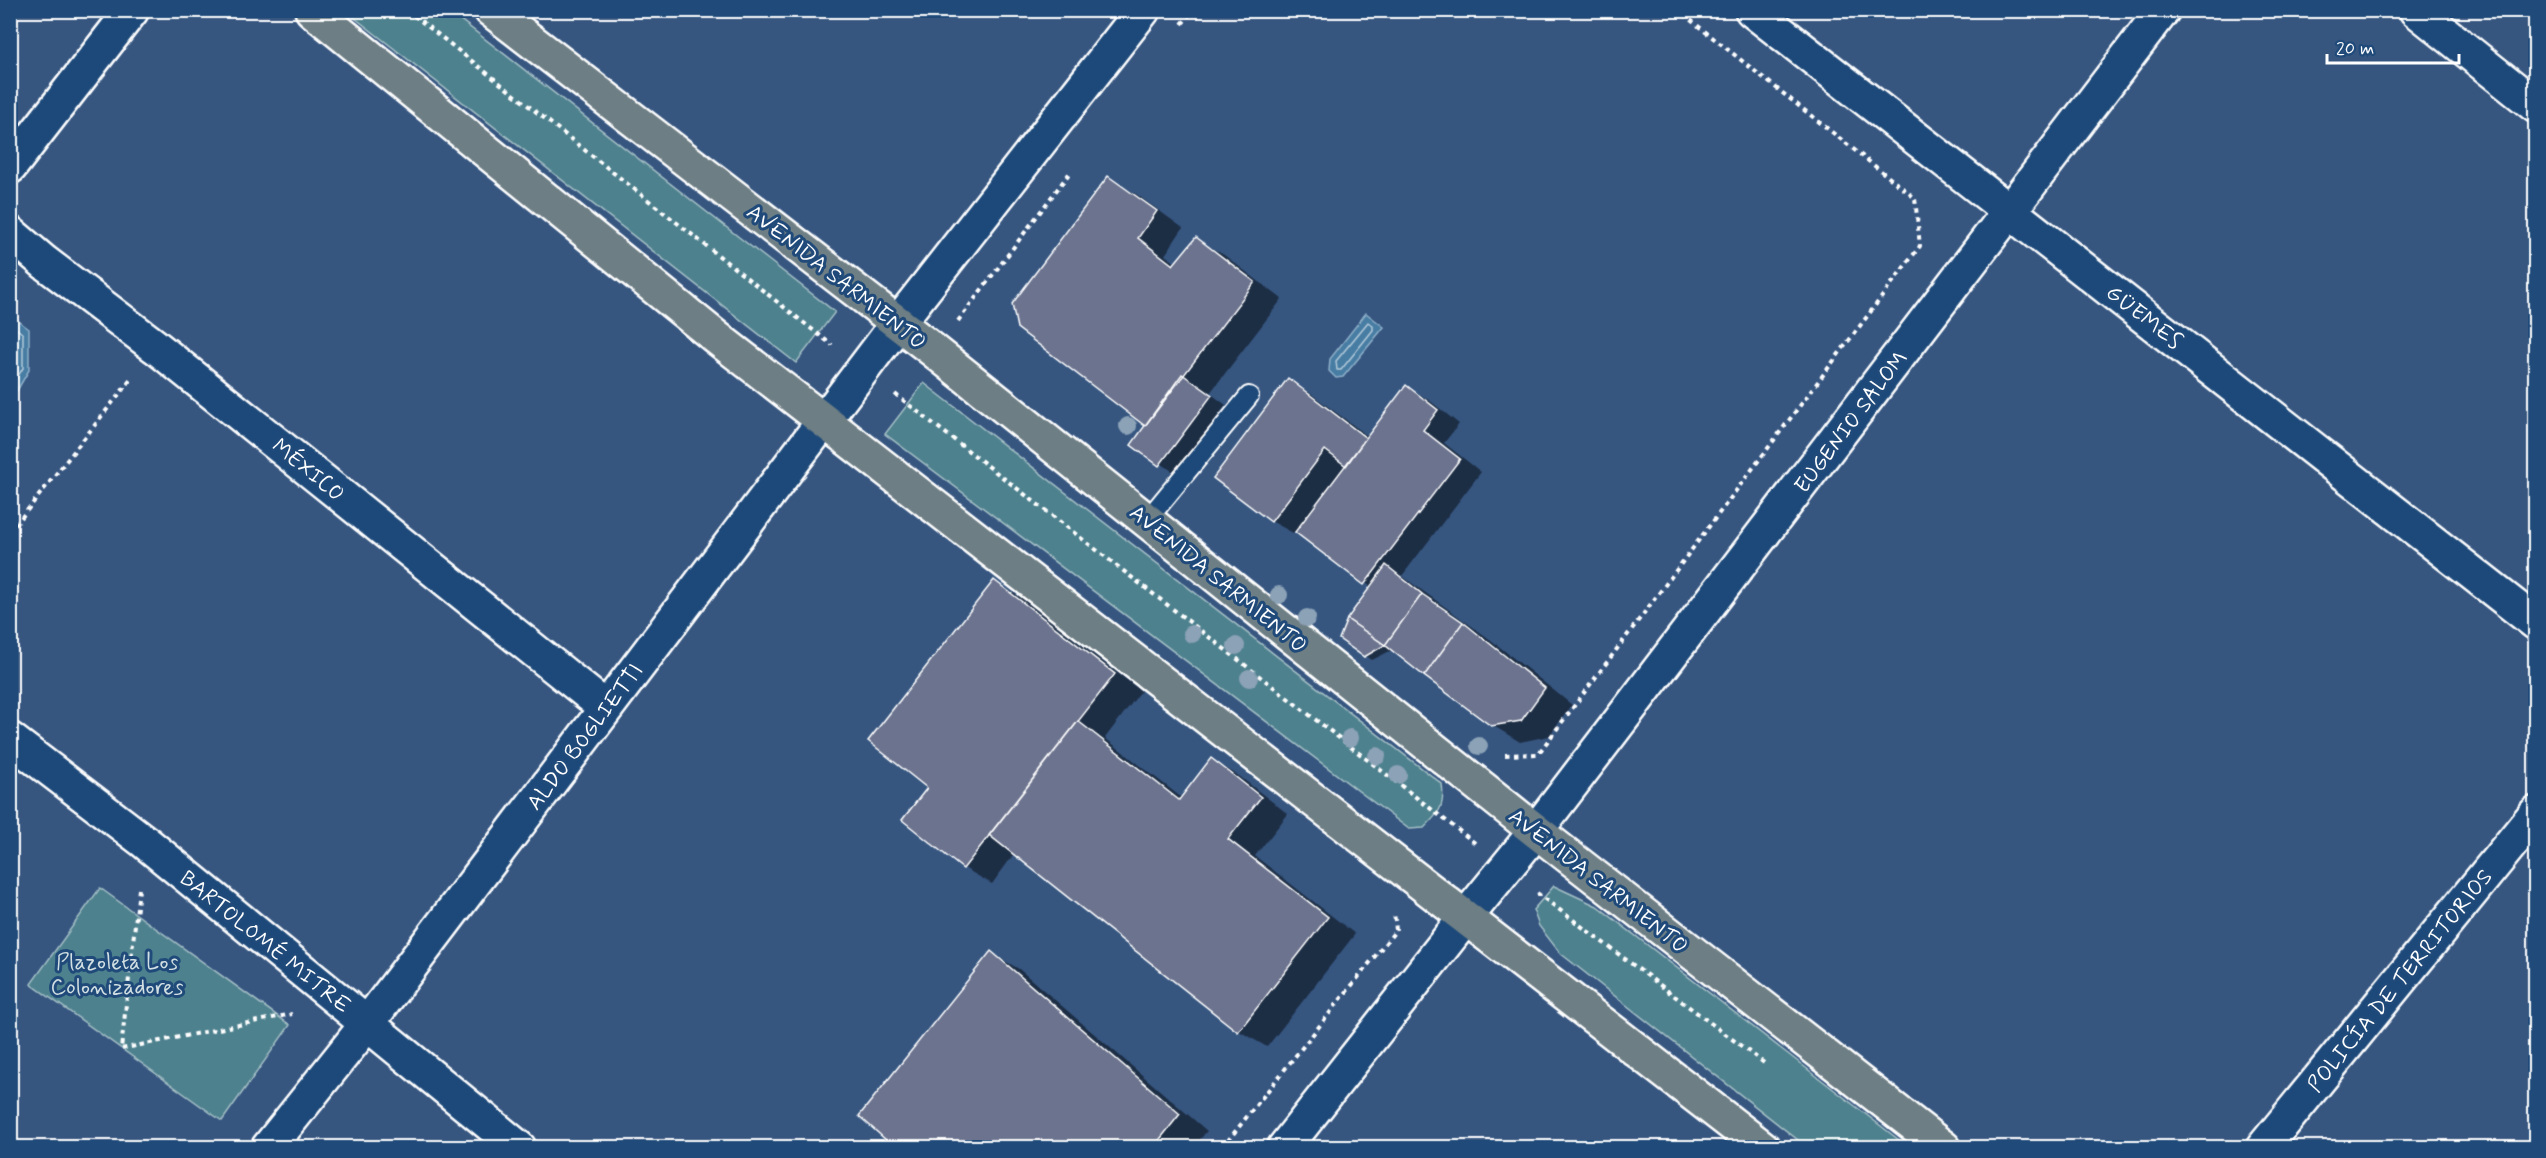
<svg xmlns="http://www.w3.org/2000/svg" width="2546" height="1158" font-family="Mynerve,sans-serif">
	<style>
		.green { fill: #4e818e; stroke: #a6c0c6; stroke-width: 1.5 }
		.water { fill: #467ca3; stroke: #90b0c8; stroke-width: 1.5 }
		.shadow { fill: #0007 }
		.lines { fill: none; stroke-linecap: round; stroke-linejoin: round }
		.shore { stroke: #b5cbda; stroke-width: 1.5 }
		.building { fill: #6c738e; stroke: #fff; stroke-width: 1.5 }
		.service-casing { stroke: #fff; stroke-width: 22 }
		.minor-casing { stroke: #fff; stroke-width: 38 }
		.primary-casing { stroke: #fff; stroke-width: 38 }
		.path { stroke: #fff; stroke-width: 4; stroke-dasharray: 4.5 4.5; stroke-linecap: butt }
		.service { stroke: #1f4a7a; stroke-width: 18 }
		.minor { stroke: #1f4a7a; stroke-width: 33 }
		.primary { stroke: #6d7e84; stroke-width: 33 }
		.tree { fill: #8ca2b6 }
		.labels { text-anchor: middle; stroke-width: 6; stroke-linejoin: round; paint-order: stroke }
		.street-label { font-size: 22px; fill: #fff; stroke: #1f4a7a }
		.park-label { font-size: 22px; fill: #d3e0e3; stroke: #1f4a7a }
	</style>
	<rect width="100%" height="100%" fill="#365680"/>
	<filter id="ink" filterUnits="userSpaceOnUse"><feTurbulence type="fractalNoise" baseFrequency=".0167" numOctaves="2"/><feDisplacementMap in="SourceGraphic" scale="12" xChannelSelector="R" yChannelSelector="G"/><feConvolveMatrix kernelMatrix="1 2 1 2 8 2 1 2 1" color-interpolation-filters="sRGB"/></filter>
	<g filter="url(#ink)">
		<path class="green" d="M346 11H449L835 312 796 363Z
			M924 383 1442 784C1445 807 1439 813 1424 828L1409 829 885 434Z
			M1554 886 1597 906 1908 1147H1807L1560 953 1539 926 1533 910Z
			M100 888 290 1025 222 1121 31 984Z"/>
		<path class="water" d="M1366 313 1384 327 1343 377 1336 378 1329 371 1330 359Z
			M11 315 29 329V370L11 401Z"/>
		<path class="shadow" d="M1108 178 1136 194 1183 228 1165 255 1176 263 1196 239 1224 255 1282 299 1210 393 1226 405 1175 473 1133 444 1147 425Z
			M1288 380 1310 393 1369 437 1407 387 1429 400 1459 424 1444 443 1481 472 1402 576 1491 640 1572 705 1549 736 1520 742 1492 725 1392 650 1372 660 1365 655 1371 587 1296 530 1293 533 1271 521Z
			M994 582 1022 598 1141 691 1105 738 1182 798 1212 760 1239 776 1288 814 1255 856 1355 934 1267 1047 1239 1031 1014 854 992 884 964 868 930 788Z
			M991 953 1019 969 1207 1131 1193 1148H897Z"/>
		<g class="lines">
			<path class="shore" d="M1368 322 1373 326V330L1341 370H1337L1336 361Z
				M10 323 23 334V368L10 389"/>
		</g>
		<path class="building" d="M1108 176 1157 211 1138 238 1173 265 1196 237 1255 282 1145 426 1017 328 1012 304Z
			M1182 374 1212 395 1159 466 1131 445Z
			M1288 378 1366 438 1346 466 1325 450 1271 522 1213 478Z
			M1406 385 1438 410 1423 430 1460 459 1364 585 1295 532Z
			M1386 565 1422 594 1385 645 1347 619Z
			M994 580 1115 674 963 869 902 820 927 788 868 741Z
			M1422 594 1463 622 1424 676 1385 645Z
			M1347 619 1385 645 1364 657 1339 639Z
			M1463 622 1545 688 1521 721 1491 726 1424 676Z
			M1078 721 1179 800 1211 758 1237 778 1261 797 1228 839 1328 917 1238 1032 989 835Z
			M991 951 1180 1114 1153 1148H895L859 1116Z"/>
		<g class="lines">
			<defs>
				<path id="service" d="M1147 520 1249 396"/>
				<path id="minor" d="M1752 10 2536 623
					M2416 10 2536 106
					M10 167 132 10
					M10 233 44 262 156 347 606 708
					M10 739 145 842 519 1148
					M268 1148 367 1024 898 323 1143 10
					M1284 1148 1466 917 1536 831 2163 10
					M2263 1148 2536 813"/>
				<path id="primary" d="M312 10 717 338 1763 1148
					M491 10 933 350 1536 831 1944 1148"/>
			</defs>
			<use href="#service" class="service-casing"/>
			<use href="#minor" class="minor-casing"/>
			<use href="#primary" class="primary-casing"/>
			<path class="path" d="M407 10 832 345
				M1182 24 1193 10
				M958 321 1071 171
				M895 394 1475 843
				M10 532 132 378
				M1505 755 1538 754 1920 246 1915 198 1678 10
				M139 889 121 1049 292 1014
				M1537 893 1764 1063
				M1222 1148 1396 930 1394 912"/>
			<use href="#service" class="service"/>
			<use href="#minor" class="minor"/>
			<use href="#primary" class="primary"/>
		</g>
		<g class="tree">
			<circle cx="1128" cy="426" r="9"/>
			<circle cx="1279" cy="595" r="9"/>
			<circle cx="1307" cy="618" r="9"/>
			<circle cx="1192" cy="634" r="9"/>
			<circle cx="1236" cy="646" r="9"/>
			<circle cx="1249" cy="678" r="9"/>
			<circle cx="1350" cy="738" r="9"/>
			<circle cx="1479" cy="746" r="9"/>
			<circle cx="1377" cy="756" r="9"/>
			<circle cx="1398" cy="775" r="9"/>
		</g>
	</g>
	<g class="labels">
		<g class="street-label">
			<text transform="translate(837 276) rotate(38)" y="8">AVENIDA SARMIENTO</text>
			<text transform="translate(2145 316) rotate(38)" y="8">GÜEMES</text>
			<text transform="translate(1850 421) rotate(-53)" y="8">EUGENIO SALOM</text>
			<text transform="translate(309 469) rotate(39)" y="8">MÉXICO</text>
			<text transform="translate(1219 578) rotate(39)" y="8">AVENIDA SARMIENTO</text>
			<text transform="translate(584 736) rotate(-53)" y="8">ALDO BOGLIETTI</text>
			<text transform="translate(1599 880) rotate(38)" y="8">AVENIDA SARMIENTO</text>
			<text transform="translate(266 941) rotate(39)" y="8">BARTOLOMÉ MITRE</text>
			<text transform="translate(2399 980) rotate(-51)" y="8">POLICÍA DE TERRITORIOS</text>
		</g>
		<g class="park-label">
			<text x="117" y="969">Plazoleta Los<tspan x="117" dy="25">Colonizadores</tspan></text>
		</g>
	</g>
	<rect width="2546" height="1158" fill="none" stroke="#1f4a7a" stroke-width="36"/>
	<rect x="18" y="18" width="2510" height="1122" fill="none" stroke="#fff" stroke-width="2" filter="url(#ink)"/>
	<path d="M2327 54v9h132v-9" fill="none" stroke="#ffffff" stroke-width="3"/>
	<text x="2336" y="54" font-size="18" fill="#ffffff" stroke="#1f4a7a" stroke-width="4.5" paint-order="stroke">20 m</text>
</svg>
